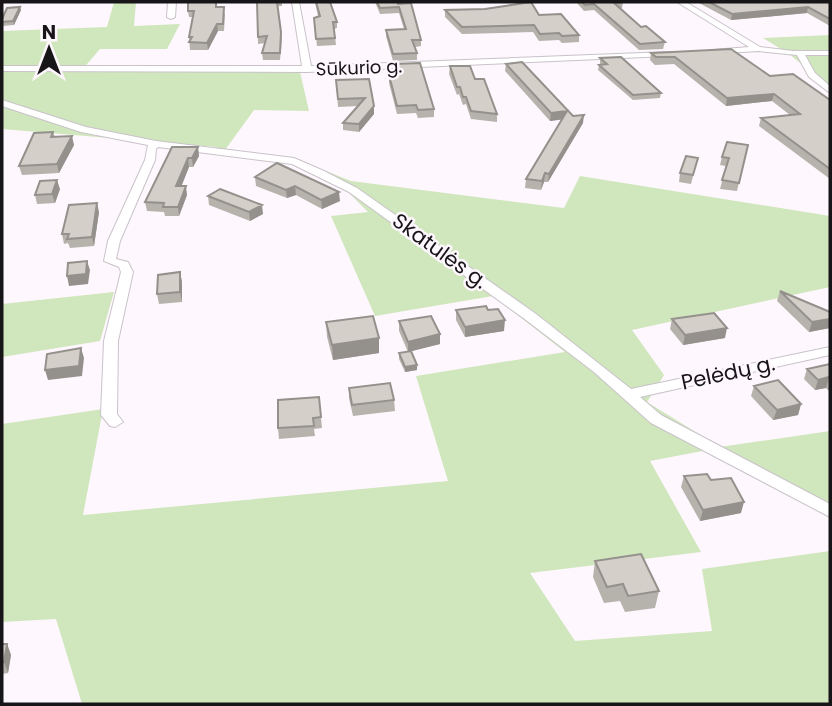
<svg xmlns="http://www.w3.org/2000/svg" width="832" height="706" font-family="Poppins,sans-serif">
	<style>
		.green { fill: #d0e6bc }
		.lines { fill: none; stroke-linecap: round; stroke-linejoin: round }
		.minor-casing { stroke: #c9c3c9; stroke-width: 2 }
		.minor { fill: #fff; fill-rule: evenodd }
		.wall { fill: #b6b2ac }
		.shaded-wall { fill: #94918c }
		.building { fill: #d4cfc8; stroke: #94918c; stroke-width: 2 }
		.labels { text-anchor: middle; stroke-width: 5; stroke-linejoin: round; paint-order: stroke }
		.far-street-label { font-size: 18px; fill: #171517; stroke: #fef7fe }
		.street-label { font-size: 21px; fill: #171517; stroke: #fef7fe }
	</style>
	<rect width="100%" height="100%" fill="#fef7fe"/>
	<path class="green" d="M114 2H136L134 26 180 24 167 49H100L82 70 300 72 309 111 254 110 225 150 296 159 351 181 564 208 580 176 830 216V287L632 330 664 375 647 402 720 447 830 431V504L713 449 650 461 701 552 530 573 575 641 712 631 702 569 830 551V704H82L56 619 2 622V424L103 409 83 515 448 481 416 376 565 352 493 296 375 316 331 216 368 212 347 191 297 165 215 153 217 147 2 129V31L107 27Z
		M830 35V87L789 54 763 38Z
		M114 292 100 341 2 357V304Z"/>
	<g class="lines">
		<defs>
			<path id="minor" d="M168 2H176L175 17 171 19 167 17Z
				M292 2H299L311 66 668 52 672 54 668 56 307 72 2 71V66H302Z
				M677 2H686L760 47 793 51H830V55H805L815 73 830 86V93L809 77 797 55 758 51 710 54V50H713L749 47Z
				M2 100 86 127 156 141 294 158 324 171 357 188 536 314 631 389 830 347V355L640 397 661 415 830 504V517L651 423 594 372 526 320 349 192 292 164 158 147 156 149 155 160 120 241 116 259 128 262 133 272 118 341 117 414 123 422 115 427 110 426 101 415 104 341 121 272 119 267 104 261 108 241 145 160 148 145 81 132 2 106Z"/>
		</defs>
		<use href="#minor" class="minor-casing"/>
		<use href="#minor" class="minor"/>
	</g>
	<path class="wall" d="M217 2V7L225 14 224 31H218L208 50H190L189 37 193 17H189L188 11Z
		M257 2H282V6H277L282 39 280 60H263L262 53 265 43 258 44Z
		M315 2H330L337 22V28L334 29 336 45 317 46 314 18 318 16Z
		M375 2H397L421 40V46L415 47 417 53V60L393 61 386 36V30L404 29 399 13 380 14Z
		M576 2H631H623L622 8H621L641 27 665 42 663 49 639 50 594 10 584 11Z
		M697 2H830V26L807 13 731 20Z
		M21 10 14 25 2 26V19Z
		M445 10 539 15 579 35V42L562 43 559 40 539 41 533 32 462 34 445 17Z
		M731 49 770 76 830 100V179L759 126 761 118 790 115 772 101 726 106 674 64 655 65 650 60 651 53Z
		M600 58 661 93 660 98 633 100 598 70 599 65H601L600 63Z
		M395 64 434 109V117L418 118 416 113 397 114 389 83V75H396Z
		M506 64 583 123 548 182H544L541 190 525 188 526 179 562 119 550 121 505 71Z
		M450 66 475 79 497 114V122L471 119 466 104 463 105 459 94 457 95 449 74Z
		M369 79 374 114 359 132 343 130V123L358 106 338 107 336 80Z
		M53 132 55 137 74 145 59 173 22 175 19 166Z
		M748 145 737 191 720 189 726 166 720 165 722 157Z
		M198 147 199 156 193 167H189L181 186 187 195 179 216H165L164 212 147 211 145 202Z
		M698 158 691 184 679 182 680 173Z
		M277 163 340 201 322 209 296 195 287 198 256 186 255 177Z
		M60 189 55 203 37 204 35 195Z
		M208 196 263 214 250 221 209 205Z
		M99 212 94 246 70 248 68 243 64 244 62 234Z
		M180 272 182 282V302L159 304 157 294Z
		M780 291 830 312V328L809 332 777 301Z
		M456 310H488L504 331 465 337 456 320Z
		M672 319 725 338 683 345 670 329Z
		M399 321 440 334V344L408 352 399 331Z
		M326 322 379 353 333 360 327 337Z
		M399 353 417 370 405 372 399 359Z
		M830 364V392L826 388 815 390 804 379 807 369Z
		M754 386 801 404 798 415 773 420 751 396Z
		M349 388 394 400 395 411 353 416 349 398Z
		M319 397 322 428 314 429 315 436 279 439 278 428Z
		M684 476 711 480 741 513 700 521 681 487Z
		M595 561 659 591 655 608 625 612 620 601 604 603 593 577Z
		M2 644H7L11 655 8 673 2 674Z"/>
	<path class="shaded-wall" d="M20 7 21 10 14 25 13 21Z
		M808 7 807 13 731 20 732 14Z
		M217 24 218 31 208 50 207 43Z
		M774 94 772 101 726 106 727 98Z
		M374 106V114L359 132V124Z
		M567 111 566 119 550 121 551 113Z
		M584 115 583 123 548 182 549 174Z
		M72 136 74 145 59 173 57 164Z
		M198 147 199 156 193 167 192 158Z
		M188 158 189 167 178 195 176 186Z
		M545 173 544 182 541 190 542 181Z
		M57 180 60 189 55 203 52 194Z
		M186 186 187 195 179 216 178 207Z
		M295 186 296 195 287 198 286 190Z
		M339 192 340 201 322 209 321 200Z
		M97 203 99 212 94 246 92 237Z
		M262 205 263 214 250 221 249 212Z
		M87 261 90 270 88 284 69 286 67 276Z
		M180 272 182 282V302L180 292Z
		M830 319V328L809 332 812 322Z
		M505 320 504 331 465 337V327Z
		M727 328 725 338 683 345 685 335Z
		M440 334V344L408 352V342Z
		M379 338V353L333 360 332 345Z
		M81 348 84 358 82 376 48 380 45 370Z
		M417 365V370L405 372V367Z
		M829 377 826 388 815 390 818 380Z
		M801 404 798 415 773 420 777 410Z
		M744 502 741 513 700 521 703 510Z
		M7 644 11 655 8 673 4 662Z"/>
	<path class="building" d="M188 2H216V7H224L223 24H217L207 43 189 42 192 37H189L194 11H188Z
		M257 2H277L281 32 280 53H262L267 36 258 37Z
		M316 2H330L337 22H333L335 38 316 39 314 18 320 16Z
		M377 2H397L398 4 411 3 421 40H412L417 53 393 54 386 30 406 29 399 7 380 8Z
		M531 2 539 15 561 14 579 35 562 36 559 33 540 34 534 25 462 27 445 10 485 9Z
		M582 2H623L614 3 641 27 646 26 665 42 640 44 594 4 585 5Z
		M709 2H830V19L808 7 732 14Z
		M20 7 13 21 2 22V19L7 8Z
		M731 49 770 76 793 74 830 100V169L761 118 800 114 774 94 727 98 675 57H656L651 53Z
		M621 57 661 93 633 95 599 65 607 64 600 58Z
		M522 62 573 116 584 115 549 174 545 173 542 181 526 179 567 111 551 113 506 64Z
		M420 63 434 109 418 110 416 105 397 106 389 75H397L395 64Z
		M450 66H470L475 79H484L497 114 471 111 466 97H463L460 87H457Z
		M369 79 374 106 359 124 343 123 365 98 338 99 336 80Z
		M53 132 51 137 72 136 57 164 19 166 34 133Z
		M727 142 748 145 739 183 722 180 729 158 722 157Z
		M172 147H198L192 158H188L176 186H186L178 207H163L164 203 145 202Z
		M686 156 698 158 693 175 680 173Z
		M277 163 339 192 321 200 295 186 286 190 255 177Z
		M57 180 52 194 35 195 40 181Z
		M220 189 262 205 249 212 208 196Z
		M97 203 92 237 67 239 69 234H62L69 205Z
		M87 261 86 274 67 276 68 263Z
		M180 272V292L157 294 158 275Z
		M780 291 830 312V319L812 322Z
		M486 306 488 310 498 309 505 320 465 327 456 310Z
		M714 313 727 328 685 335 672 319Z
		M373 316 379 338 332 345 326 322Z
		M431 316 440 334 408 342 399 321Z
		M81 348 79 366 45 370 47 354Z
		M411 351 417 365 405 367 399 353Z
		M830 364V379L829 377 818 380 807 369Z
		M778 380 801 404 777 410 754 386Z
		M390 383 394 400 352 405 349 388Z
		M319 397 321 417 313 418 314 426 278 428V400Z
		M707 474 711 480 731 478 744 502 703 510 684 476Z
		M641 554 659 591 628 596 623 584 607 587 595 561Z
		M2 644H7L4 662H2Z"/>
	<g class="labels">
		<g class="far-street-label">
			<text transform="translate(359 68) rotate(-2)" y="6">Sūkurio g.</text>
		</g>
		<g class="street-label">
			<text transform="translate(440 251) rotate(36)" y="7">Skatulės g.</text>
			<text transform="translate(728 373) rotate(-12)" y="7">Pelėdų g.</text>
		</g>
	</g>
	<rect width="832" height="706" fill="none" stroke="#171517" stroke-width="7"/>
	<g transform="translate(49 49)" stroke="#fef7fe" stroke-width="5" paint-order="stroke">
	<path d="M0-5L12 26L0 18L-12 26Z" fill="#171517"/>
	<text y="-10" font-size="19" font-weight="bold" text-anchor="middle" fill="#171517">N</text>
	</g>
</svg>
